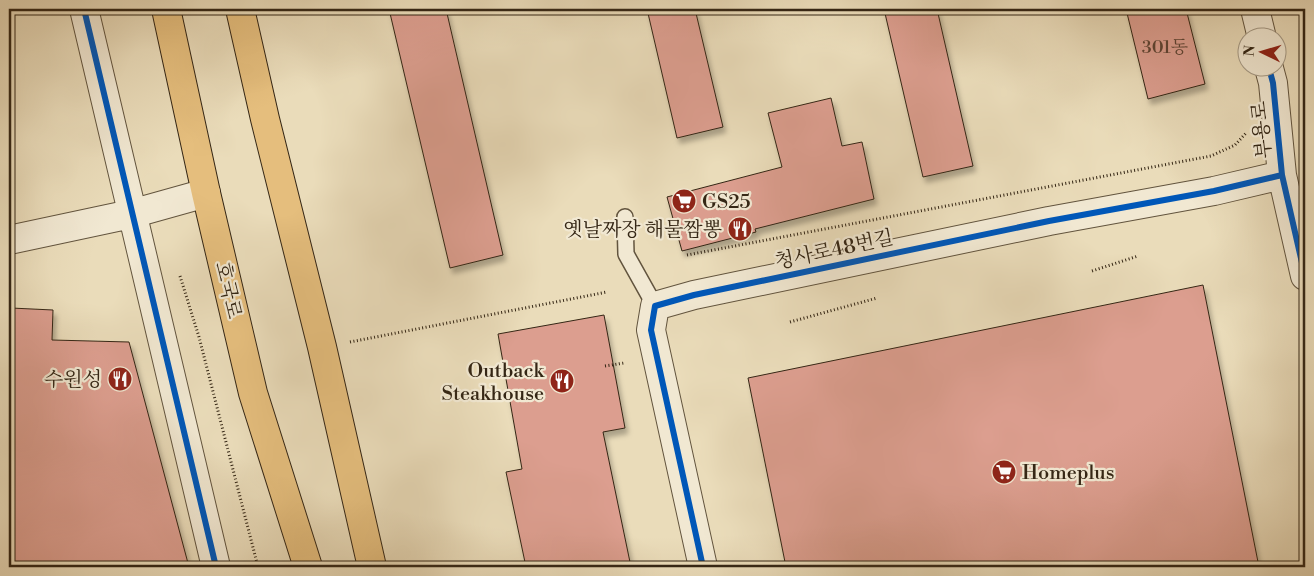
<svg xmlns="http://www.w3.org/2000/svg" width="1314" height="576" font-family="'Libre Bodoni','Noto Serif KR',serif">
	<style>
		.building { fill: #dc9e8f; stroke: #342615; filter: url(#shadow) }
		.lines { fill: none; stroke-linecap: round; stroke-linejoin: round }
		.service-casing { stroke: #62543e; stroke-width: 18 }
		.minor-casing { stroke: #62543e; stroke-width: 30 }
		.primary-casing { stroke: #342615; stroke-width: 30 }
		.path { stroke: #342615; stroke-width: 3; stroke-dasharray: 1 2.5; stroke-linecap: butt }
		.service { stroke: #f1e8d2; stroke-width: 15 }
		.minor { stroke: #f1e8d2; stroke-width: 28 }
		.primary { stroke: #e5be7d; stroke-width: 28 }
		.cycleway-casing { stroke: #f1e8d2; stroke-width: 9 }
		.cycleway { stroke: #0057b8; stroke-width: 6 }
		.labels { text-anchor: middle; stroke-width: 4.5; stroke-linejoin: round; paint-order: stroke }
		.number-label { font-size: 18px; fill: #5e4434 }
		.street-label { font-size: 20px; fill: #342615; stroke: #f1e8d2 }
		.poi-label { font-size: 20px; fill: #342615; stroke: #f1e8d2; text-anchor: end }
	</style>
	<defs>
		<filter id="shadow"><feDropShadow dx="3" dy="5.5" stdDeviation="2.5" flood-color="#0004"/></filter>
	</defs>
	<rect width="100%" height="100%" fill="#eadcba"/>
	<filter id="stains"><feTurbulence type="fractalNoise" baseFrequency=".004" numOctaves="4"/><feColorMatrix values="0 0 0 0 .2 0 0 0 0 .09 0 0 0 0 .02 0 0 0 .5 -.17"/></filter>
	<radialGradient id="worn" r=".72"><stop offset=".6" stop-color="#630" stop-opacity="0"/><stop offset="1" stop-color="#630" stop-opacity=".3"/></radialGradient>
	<path class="building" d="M389 9H446L503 255 450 268Z
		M647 9H695L723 127 677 138Z
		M884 9H937L973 166 923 177Z
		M1126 9H1186L1205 84 1148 99Z
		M831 98 842 146 862 142 874 199 755 229 756 232 682 251 667 197 782 167 768 113Z
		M1203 285 1259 567H786L748 378Z
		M11 308 53 310 52 340 129 342 189 567H9V468L13 395H9V353Z
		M604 315 625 428 603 432 631 567H526L506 472 522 469 498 334Z"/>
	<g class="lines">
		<defs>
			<path id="service" d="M625 217 626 254 655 306"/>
			<path id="minor" d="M84 9 216 567
				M1255 9 1262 38
				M1269 68 1273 83 1282 175 1305 276
				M9 240 131 214 206 193
				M703 567 651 330 655 306 694 295 1049 221 1214 191 1282 175"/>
			<path id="primary" d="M166 9 206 193 253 393 308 567
				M240 9 265 119 322 347 372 567"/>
		</defs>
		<use href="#service" class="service-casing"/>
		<use href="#minor" class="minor-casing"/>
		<use href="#primary" class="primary-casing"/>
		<path class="path" d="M687 255 1211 156 1235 145 1247 132
			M1092 271 1138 256
			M180 276 199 337 258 567
			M790 322 877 298
			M350 342 607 292
			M605 366 624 363"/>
		<use href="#service" class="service"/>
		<use href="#minor" class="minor"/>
		<use href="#primary" class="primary"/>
		<defs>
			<path id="cycleway" d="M84 9 216 567
				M1269 68 1273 83 1282 175 1305 276
				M703 567 651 330 655 306 694 295 1049 221 1214 191 1282 175"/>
		</defs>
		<use href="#cycleway" class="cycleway-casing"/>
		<use href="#cycleway" class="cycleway"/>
	</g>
	<defs>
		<symbol id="supermarket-disc" viewBox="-11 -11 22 22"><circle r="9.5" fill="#8f2418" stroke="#f1e8d2"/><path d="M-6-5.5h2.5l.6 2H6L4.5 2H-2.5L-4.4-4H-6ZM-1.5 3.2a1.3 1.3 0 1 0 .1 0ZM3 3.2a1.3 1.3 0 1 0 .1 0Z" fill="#fff"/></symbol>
		<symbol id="restaurant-disc" viewBox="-11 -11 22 22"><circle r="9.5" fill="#8f2418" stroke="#f1e8d2"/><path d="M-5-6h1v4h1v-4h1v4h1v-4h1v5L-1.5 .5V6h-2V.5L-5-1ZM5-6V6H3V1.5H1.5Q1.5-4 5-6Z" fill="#fff"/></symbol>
	</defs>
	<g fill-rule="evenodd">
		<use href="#supermarket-disc" x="670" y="187" width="28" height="28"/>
		<use href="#restaurant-disc" x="726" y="215" width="28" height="28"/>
		<use href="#restaurant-disc" x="106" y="365" width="28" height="28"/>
		<use href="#restaurant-disc" x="548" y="367" width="28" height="28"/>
		<use href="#supermarket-disc" x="990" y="458" width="28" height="28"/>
	</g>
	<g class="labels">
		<g class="number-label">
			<text x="1165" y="53">301동</text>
		</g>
		<g class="street-label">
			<text transform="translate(1261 130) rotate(-96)" y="7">부용로</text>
			<text transform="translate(834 249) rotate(-12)" y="7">청사로48번길</text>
			<text transform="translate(229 290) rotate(77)" y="7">호국로</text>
		</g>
		<g class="poi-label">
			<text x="702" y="208" text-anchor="start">GS25</text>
			<text x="722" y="236">옛날짜장 해물짬뽕</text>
			<text x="544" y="377">Outback<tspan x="544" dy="23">Steakhouse</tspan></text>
			<text x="102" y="386">수원성</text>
			<text x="1022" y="479" text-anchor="start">Homeplus</text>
		</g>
	</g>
	<rect width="1314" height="576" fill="none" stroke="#eadcba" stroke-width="30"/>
	<rect x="10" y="10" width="1294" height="556" fill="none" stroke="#342615" stroke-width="2.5"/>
	<rect x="15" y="15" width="1284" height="546" fill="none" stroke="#342615"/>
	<g transform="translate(1262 52) rotate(275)"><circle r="24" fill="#f1e8d2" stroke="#a59a86"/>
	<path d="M0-4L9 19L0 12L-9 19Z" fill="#8f2418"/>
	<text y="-8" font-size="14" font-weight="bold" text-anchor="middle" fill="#342615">N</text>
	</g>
	<rect width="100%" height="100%" filter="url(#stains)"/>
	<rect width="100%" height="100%" fill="url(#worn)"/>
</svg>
